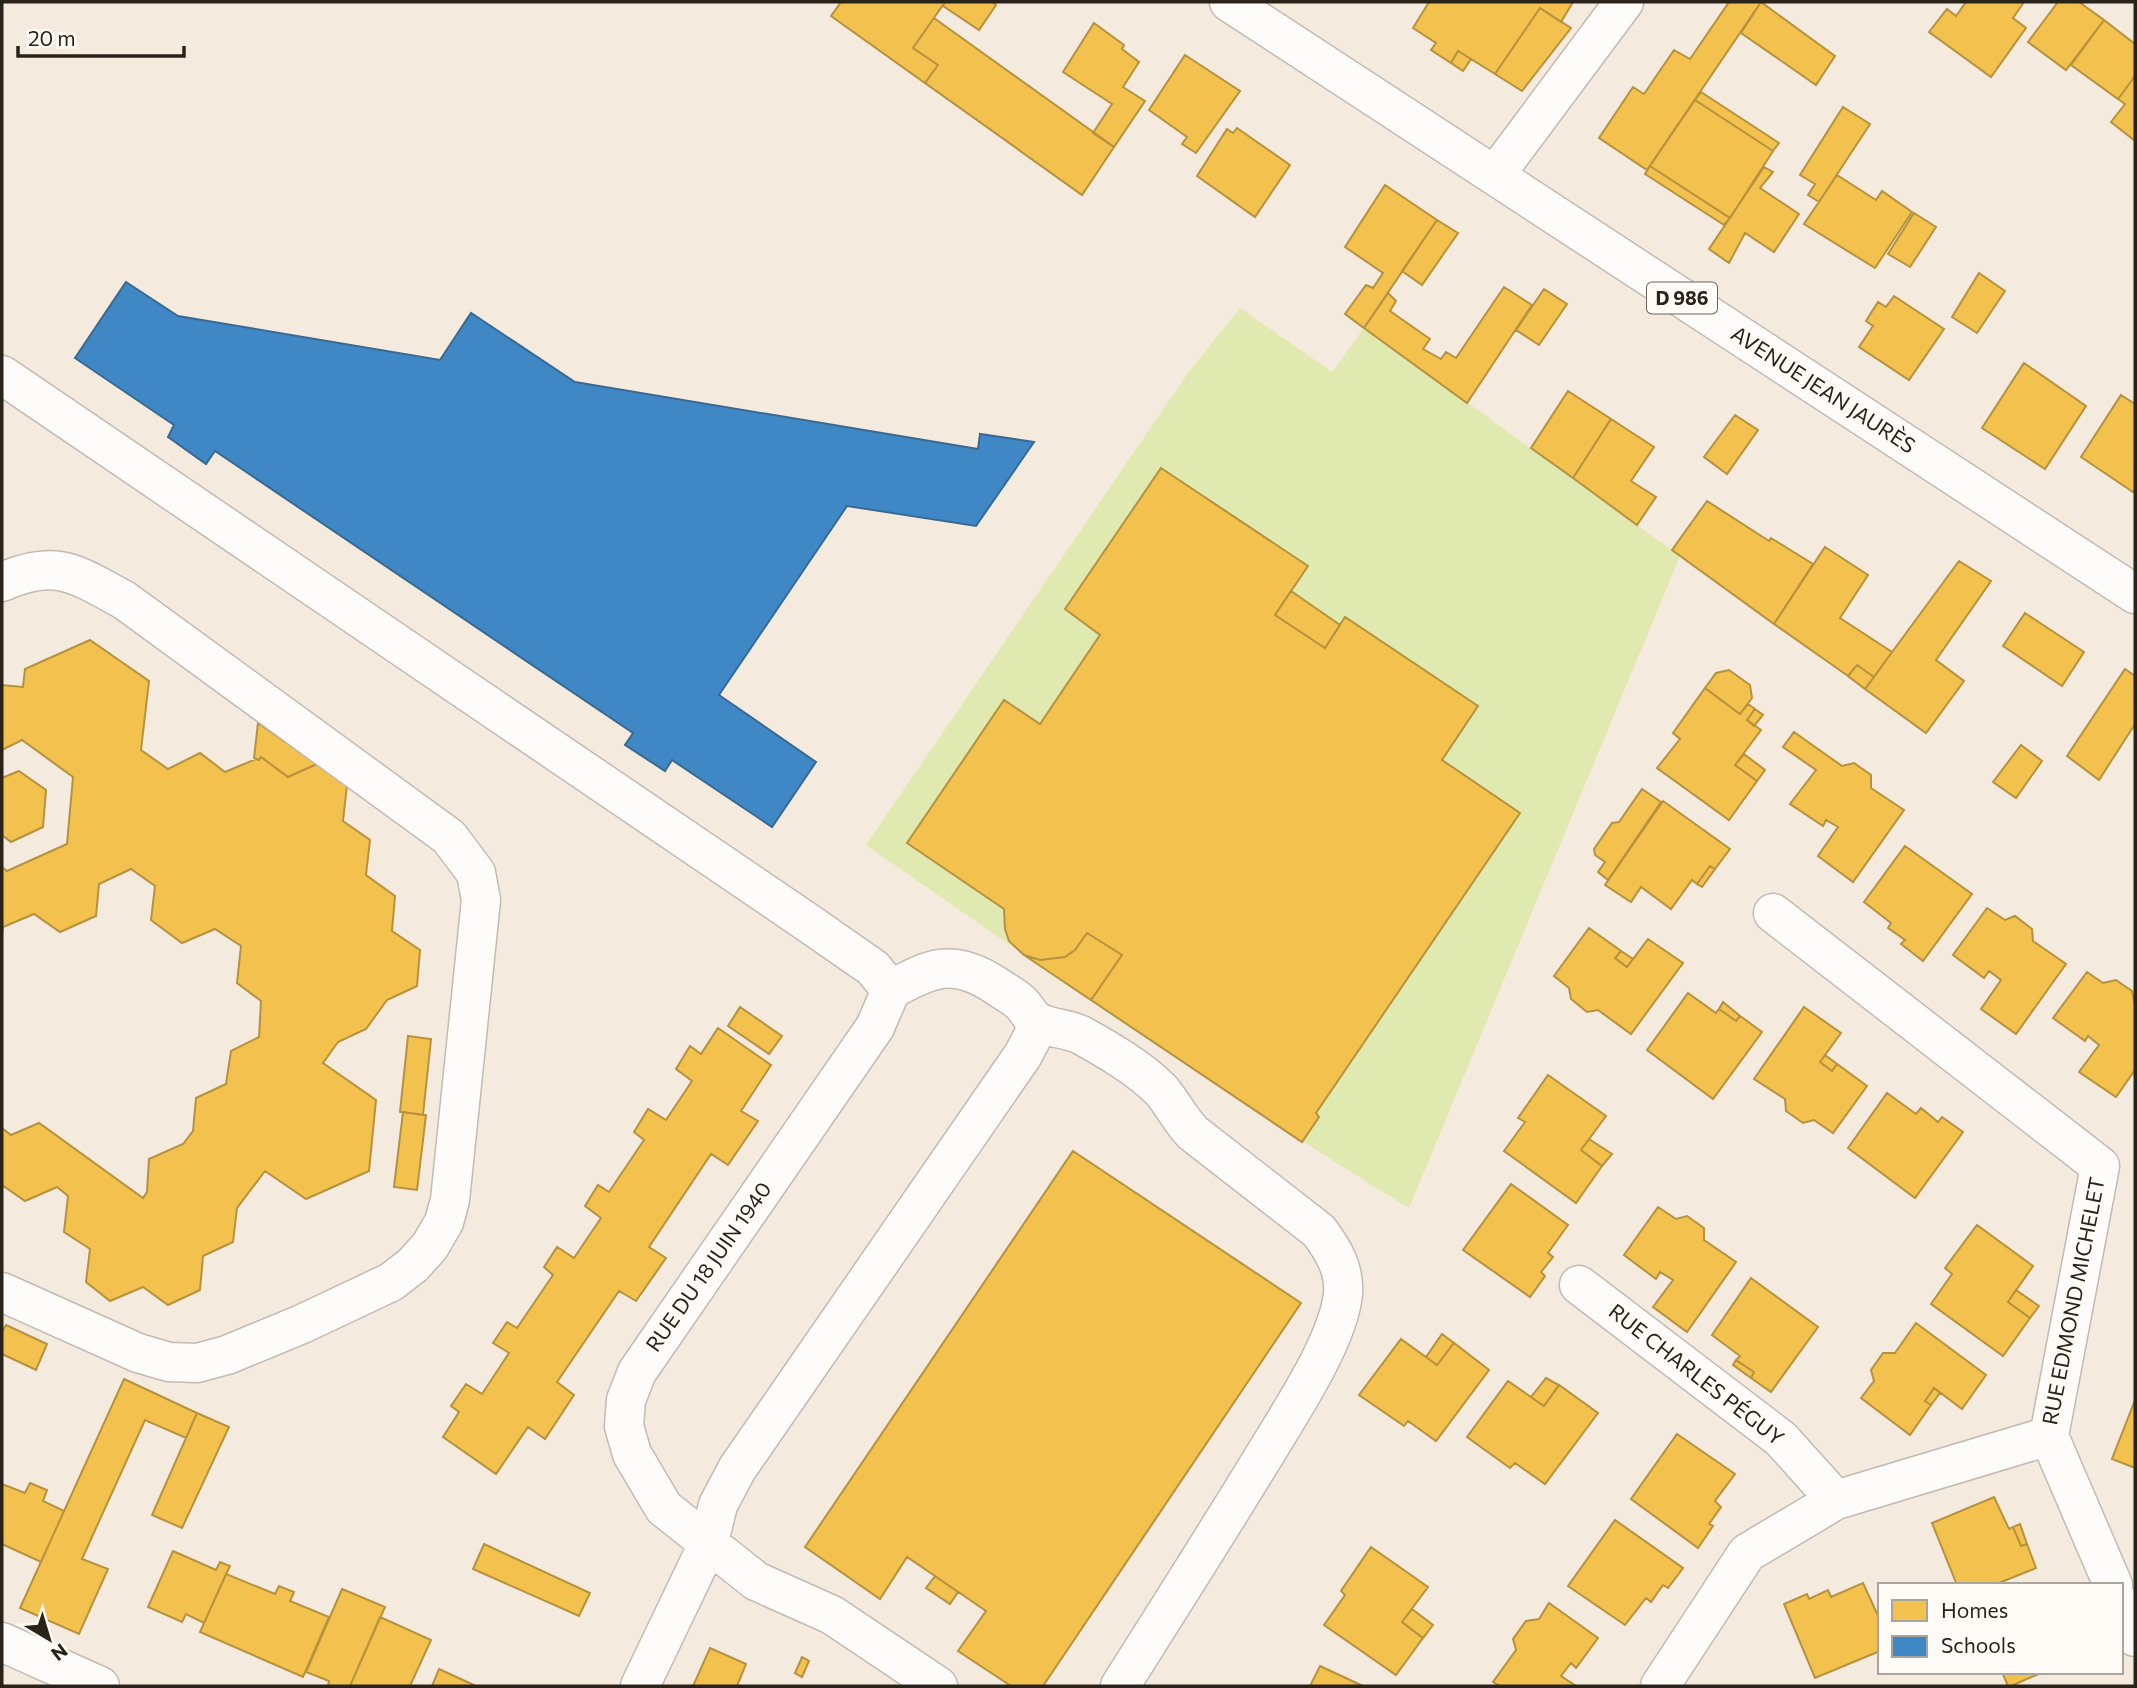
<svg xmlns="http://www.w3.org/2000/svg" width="2137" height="1688" font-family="Commissioner,sans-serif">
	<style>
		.green { fill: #dfe9b0 }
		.homes { fill: #f2c14e; stroke: #b6923e; stroke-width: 2 }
		.schools { fill: #3f88c5; stroke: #386a92; stroke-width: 2 }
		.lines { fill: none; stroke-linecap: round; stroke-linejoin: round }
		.minor-casing { stroke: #c3bab1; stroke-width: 41 }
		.major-casing { stroke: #c3bab1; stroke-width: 41 }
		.minor { stroke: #fefcfa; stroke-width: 38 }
		.major { stroke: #fefcfa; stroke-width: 38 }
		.labels { text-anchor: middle; stroke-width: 7; stroke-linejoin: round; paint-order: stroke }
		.shield { fill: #fffbf6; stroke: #69645c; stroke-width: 2 }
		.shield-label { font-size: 19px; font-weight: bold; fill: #29231a }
		.street-label { font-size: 21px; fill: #29231a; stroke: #fffbf6 }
	</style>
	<rect width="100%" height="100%" fill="#f5eade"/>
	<path class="green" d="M1240 308 1332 372 1364 328 1680 556 1409 1208C1223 1094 1044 969 866 845L1188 373Z"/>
	<path class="homes" d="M841 2H945L913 48 938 65 925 83 831 16Z
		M945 2H992L996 5 979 30 943 6Z
		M1429 2H1573L1561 22 1540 8 1495 74 1458 51 1451 63 1431 50 1436 43 1413 28Z
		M1729 2H1761L1647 170 1599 138 1633 87 1644 94 1674 50 1690 59Z
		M1761 2 1835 56 1816 85 1741 33Z
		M1966 2H2024L2013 18 2026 28 1991 77 1929 32 1947 9 1956 16Z
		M2058 2H2079L2104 20 2066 70 2028 42Z
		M1540 8 1571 28 1522 91 1495 74Z
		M934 18 1114 147 1082 195 925 83 938 65 913 48Z
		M2104 20 2135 44V76L2118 99 2071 65Z
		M1094 23 1124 45 1122 49 1139 62 1123 87 1145 101 1114 147 1093 133 1112 104 1063 72Z
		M1458 51 1471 59 1463 71 1451 63Z
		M1185 55 1240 91 1196 153 1182 144 1187 137 1149 110Z
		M2135 76V141L2111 122 2125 104 2118 99Z
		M1701 92 1779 143 1773 151 1695 100Z
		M1695 100 1773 151 1730 218 1650 166Z
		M1843 107 1870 124 1819 202 1808 195 1815 184 1800 175Z
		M1237 128 1290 165 1255 217 1197 176 1227 129 1233 133Z
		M1650 166 1730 218 1724 225 1645 174Z
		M1764 167 1773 172 1760 188 1799 214 1774 252 1745 233 1729 263 1709 249Z
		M1837 175 1876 200 1882 191 1912 212 1875 268 1804 224Z
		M1385 185 1437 220 1364 328 1345 314 1366 285 1373 288 1383 273 1345 247Z
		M1914 213 1936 227 1910 267 1888 254Z
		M1437 220 1458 233 1422 285 1402 271Z
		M1979 273 2005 291 1977 333 1952 317Z
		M1504 287 1532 305 1467 403 1364 328 1388 293 1396 301 1390 311 1430 339 1423 349 1441 359 1446 352 1456 358Z
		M1544 289 1567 304 1539 345 1516 330Z
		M1894 296 1944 329 1909 380 1859 347 1873 326 1866 321 1878 302 1886 307Z
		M2024 363 2086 406 2045 469 1982 428Z
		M1568 391 1611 419 1573 478 1531 448Z
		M2121 395 2135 404V488L2133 492 2081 457Z
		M1735 415 1758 430 1727 474 1704 457Z
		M1611 419 1654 447 1631 481 1656 497 1637 525 1573 478Z
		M1161 468 1308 566 1275 615 1325 648 1345 617 1478 706 1442 760 1520 813 1316 1113 1319 1117 1302 1142 1091 1000 1122 955 1087 933 1075 950 1065 957 1040 960 1024 955 1009 941 1005 929 1004 909 907 843 1004 700 1040 724 1100 635 1065 609Z
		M1707 501 1769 541 1771 538 1813 564 1774 624 1672 550Z
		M1825 547 1868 575 1840 618 1892 652 1874 677 1857 665 1848 676 1774 624Z
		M1959 561 1991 581 1936 660 1964 681 1926 733 1865 689Z
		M1291 591 1340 625 1325 648 1275 615Z
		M2025 613 2084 652 2062 686 2003 646Z
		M90 640 149 681 141 750 168 769 200 753 225 772 256 759 259 760 261 757 288 777 317 764 347 785 343 821 370 840 366 875 395 896 392 931 420 950 417 986 387 1000 366 1029 338 1042 323 1063 376 1100 369 1171 306 1199 265 1171 237 1208 233 1242 203 1256 200 1290 168 1305 143 1287 110 1301 86 1282 90 1249 64 1232 68 1196 57 1187 25 1201 2 1185V1128L11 1135 39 1123 143 1198 147 1192 149 1159 183 1144 193 1131 196 1098 226 1084 231 1051 259 1037 261 1001 237 983 241 946 215 929 182 943 151 920 155 886 131 869 99 884 96 916 60 932 34 914 3 927 2 934V867L7 871 67 844 73 777 22 740 2 750V685L23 687 25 669Z
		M1857 665 1874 677 1865 689 1848 676Z
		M2125 669 2135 676V724L2099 780 2067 756Z
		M1729 670 1750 685 1752 698 1740 714 1705 688 1716 673Z
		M1705 688 1740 714 1748 704 1755 709 1747 720 1761 730 1735 765 1757 781 1729 820 1657 768 1680 739 1673 733Z
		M1755 709 1763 715 1754 726 1747 720Z
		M258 723 317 764 288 777 261 757 259 760 254 758Z
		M1794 732 1842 766 1854 763 1871 775V788L1904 810 1853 882 1818 856 1838 827 1826 820 1823 826 1790 804 1816 770 1783 747Z
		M2021 745 2042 761 2016 798 1993 782Z
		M1744 754 1765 770 1757 781 1735 765Z
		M19 771 46 790 43 827 11 842 2 835V778Z
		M1642 789 1661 802 1608 880 1598 872 1605 862 1595 855 1594 849 1612 823 1619 822Z
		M1663 801 1730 849 1715 869 1710 866 1697 884 1692 880 1671 909 1641 887 1631 902 1605 885Z
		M1905 846 1972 894 1923 961 1901 944 1905 940 1888 928 1891 923 1864 902Z
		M1710 866 1715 869 1702 887 1697 884Z
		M1987 908 2005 920 2015 916 2032 929 2033 941 2066 964 2016 1034 1981 1009 2001 980 1989 971 1984 978 1953 955Z
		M1589 928 1621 951 1615 958 1627 967 1648 939 1683 963 1631 1034 1598 1010 1587 1012 1571 999 1569 988 1554 976Z
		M1087 933 1122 955 1091 1000 1024 955 1040 960 1065 957 1075 950Z
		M1621 951 1633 959 1627 967 1615 958Z
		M2087 972 2103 983 2116 980 2132 991 2135 1005V1070L2116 1097 2079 1072 2099 1045 2088 1036 2085 1041 2053 1018Z
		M1688 993 1716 1013 1719 1009 1736 1021 1740 1016 1762 1032 1713 1099 1647 1050Z
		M1723 1002 1740 1016 1736 1021 1719 1009Z
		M740 1007 782 1036 769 1054 728 1026Z
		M1804 1007 1841 1033 1820 1062 1832 1071 1837 1064 1867 1086 1833 1133 1814 1120 1803 1123 1786 1111 1785 1099 1754 1079Z
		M718 1028 771 1065 741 1111 758 1121 728 1165 711 1154 649 1247 666 1258 636 1301 619 1291 557 1382 574 1395 545 1439 528 1427 496 1474 443 1437 459 1412 451 1406 466 1384 482 1394 509 1353 493 1343 507 1322 517 1328 553 1275 544 1267 557 1247 574 1258 601 1218 585 1206 598 1185 609 1192 644 1140 634 1132 648 1109 666 1120 692 1081 676 1069 690 1046 701 1054Z
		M408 1036 431 1039 423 1115 400 1112Z
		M1825 1055 1837 1064 1832 1071 1820 1062Z
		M1548 1075 1606 1116 1581 1150 1602 1166 1576 1203 1504 1151 1525 1122 1518 1118Z
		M1887 1093 1916 1114 1921 1108 1938 1122 1942 1117 1963 1132 1915 1198 1848 1148Z
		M403 1112 426 1115 417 1190 394 1187Z
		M1589 1139 1612 1154 1602 1166 1581 1150Z
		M1073 1151 1301 1303 1043 1686H1011L958 1651 986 1611 935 1576 907 1557 880 1599 805 1547Z
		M1511 1184 1568 1225 1548 1253 1553 1257 1541 1272 1545 1276 1530 1297 1463 1250Z
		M1658 1207 1676 1219 1687 1216 1704 1228V1240L1736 1262 1687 1332 1653 1307 1673 1280 1660 1272 1656 1279 1624 1255Z
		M1977 1225 2033 1266 2008 1302 2030 1318 2003 1356 1931 1304 1952 1274 1945 1268Z
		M1751 1278 1818 1327 1771 1392 1751 1378 1754 1372 1736 1360 1740 1356 1712 1335Z
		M2016 1290 2039 1306 2030 1318 2008 1302Z
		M1916 1323 1986 1375 1962 1409 1934 1388 1925 1401 1931 1405 1910 1435 1861 1398 1874 1381 1871 1370 1883 1353H1895Z
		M6 1325 47 1344 36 1370 2 1354V1332Z
		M1442 1334 1454 1343 1437 1365 1426 1357Z
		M1401 1339 1437 1365 1454 1343 1489 1370 1436 1441 1408 1421 1404 1426 1359 1395Z
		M1736 1360 1754 1372 1751 1378 1733 1365Z
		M1546 1378 1559 1385 1544 1406 1531 1397Z
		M124 1379 197 1413 186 1438 145 1420 82 1559 108 1569 79 1634 20 1608Z
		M1508 1381 1544 1406 1559 1385 1598 1413 1545 1484 1515 1463 1510 1468 1467 1437Z
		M1934 1388 1940 1393 1931 1405 1925 1401Z
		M2135 1400V1468L2112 1459Z
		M197 1413 229 1427 182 1528 152 1515Z
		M1677 1434 1735 1474 1715 1501 1721 1507 1709 1524 1713 1526 1698 1548 1631 1499Z
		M30 1483 47 1490 43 1501 64 1511 41 1562 2 1544V1484L25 1493Z
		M1994 1497 2009 1529 2013 1527 2021 1546 2027 1544 2036 1568 1994 1585H1957L1932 1523Z
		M1615 1520 1683 1568 1668 1588 1663 1585 1651 1602 1646 1598 1625 1625 1568 1586Z
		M2020 1524 2027 1544 2021 1546 2013 1527Z
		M484 1544 590 1593 579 1616 473 1569Z
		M1371 1547 1428 1587 1402 1622 1423 1638 1396 1675 1324 1625 1345 1595 1341 1591Z
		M173 1551 216 1570 220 1562 230 1566 204 1623 186 1614 182 1622 148 1607Z
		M226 1574 275 1594 279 1586 294 1592 290 1601 329 1617 303 1677 200 1632Z
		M935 1576 958 1592 950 1604 926 1588Z
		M1863 1583 1880 1620V1651L1815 1678 1784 1604 1807 1594 1809 1599 1828 1590 1831 1597Z
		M342 1589 385 1607 350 1686H328L329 1681 306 1672Z
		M1549 1603 1598 1638 1576 1668 1571 1663 1561 1676 1576 1686H1500L1493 1682 1516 1650 1513 1639 1526 1621 1539 1619Z
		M1412 1609 1433 1625 1423 1638 1402 1622Z
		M380 1617 431 1640 410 1686H350Z
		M710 1648 746 1664 737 1686H693Z
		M802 1657 809 1661 802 1677 795 1673Z
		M1320 1666 1363 1686H1310Z
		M439 1669 476 1686H432Z
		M2002 1672H2043L2011 1686H2008Z"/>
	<path class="schools" d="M126 282 178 316 440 360 471 313 575 382 978 449 980 434 1034 442 976 526 847 506 719 695 816 762 772 827 672 760 665 771 625 745 633 733 215 451 206 464 168 437 174 425 75 358Z"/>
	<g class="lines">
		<defs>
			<path id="minor" d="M1495 175 1624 2
				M2 375 804 920 873 968 891 990
				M2 582C56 558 76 574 124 600L449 837 476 873 481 900 450 1200 444 1222 430 1246 413 1265 391 1282 302 1324 227 1355 197 1363 169 1362 138 1353 2 1292
				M1773 913 2100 1166 2049 1436 2113 1585
				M891 990C931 967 954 958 995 985 1003 991 1014 996 1021 1003 1026 1008 1030 1016 1035 1020 1048 1029 1067 1028 1081 1035 1108 1050 1139 1068 1161 1090 1173 1104 1180 1120 1193 1133L1319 1231C1333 1250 1345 1269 1343 1294 1338 1342 1289 1414 1264 1456 1217 1533 1168 1610 1120 1686
				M891 990 875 1027 637 1372 626 1400 624 1426 632 1454 664 1508 756 1581 832 1615 938 1686
				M1579 1285 1781 1439 1836 1500 2049 1436
				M2121 1604 2135 1637
				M2 1642 100 1686
				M640 1686 709 1542 718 1505 737 1469 1023 1055 1034 1034 1035 1020
				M1660 1686 1747 1553 1836 1500"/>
			<path id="major" d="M1229 2 2135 594"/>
		</defs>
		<use href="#minor" class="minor-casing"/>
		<use href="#major" class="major-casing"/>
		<use href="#minor" class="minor"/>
		<use href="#major" class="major"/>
	</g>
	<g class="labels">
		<rect class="shield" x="1647" y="282.5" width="70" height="31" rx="5"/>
		<g class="shield-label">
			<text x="1682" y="305">D 986</text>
		</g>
		<g class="street-label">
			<text transform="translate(1823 390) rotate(33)" y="7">AVENUE JEAN JAURÈS</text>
			<text transform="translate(709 1267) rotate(-55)" y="7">RUE DU 18 JUIN 1940</text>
			<text transform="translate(2074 1301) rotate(-79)" y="7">RUE EDMOND MICHELET</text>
			<text transform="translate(1696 1375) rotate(38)" y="7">RUE CHARLES PÉGUY</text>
		</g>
	</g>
	<rect width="2137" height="1688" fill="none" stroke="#29231a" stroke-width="7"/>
	<rect x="1878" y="1583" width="245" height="91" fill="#fffbf6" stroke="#a9a59e" stroke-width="2"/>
	<rect x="1892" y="1600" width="35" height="21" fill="#f2c14e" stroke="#a9a59e" stroke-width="2"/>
	<text x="1941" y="1618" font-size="21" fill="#29231a">Homes</text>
	<rect x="1892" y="1636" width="35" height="21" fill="#3f88c5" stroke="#a9a59e" stroke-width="2"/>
	<text x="1941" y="1653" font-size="21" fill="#29231a">Schools</text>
	<g transform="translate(49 1639) rotate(142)" stroke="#fffbf6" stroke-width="5" paint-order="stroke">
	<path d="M0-5L12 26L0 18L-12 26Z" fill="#29231a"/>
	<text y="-10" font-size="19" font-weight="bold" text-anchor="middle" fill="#29231a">N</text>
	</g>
	<path d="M18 46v10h166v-10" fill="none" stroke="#29231a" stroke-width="3.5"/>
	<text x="28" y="46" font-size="21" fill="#29231a" stroke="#fffbf6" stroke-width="5" paint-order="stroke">20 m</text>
</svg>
